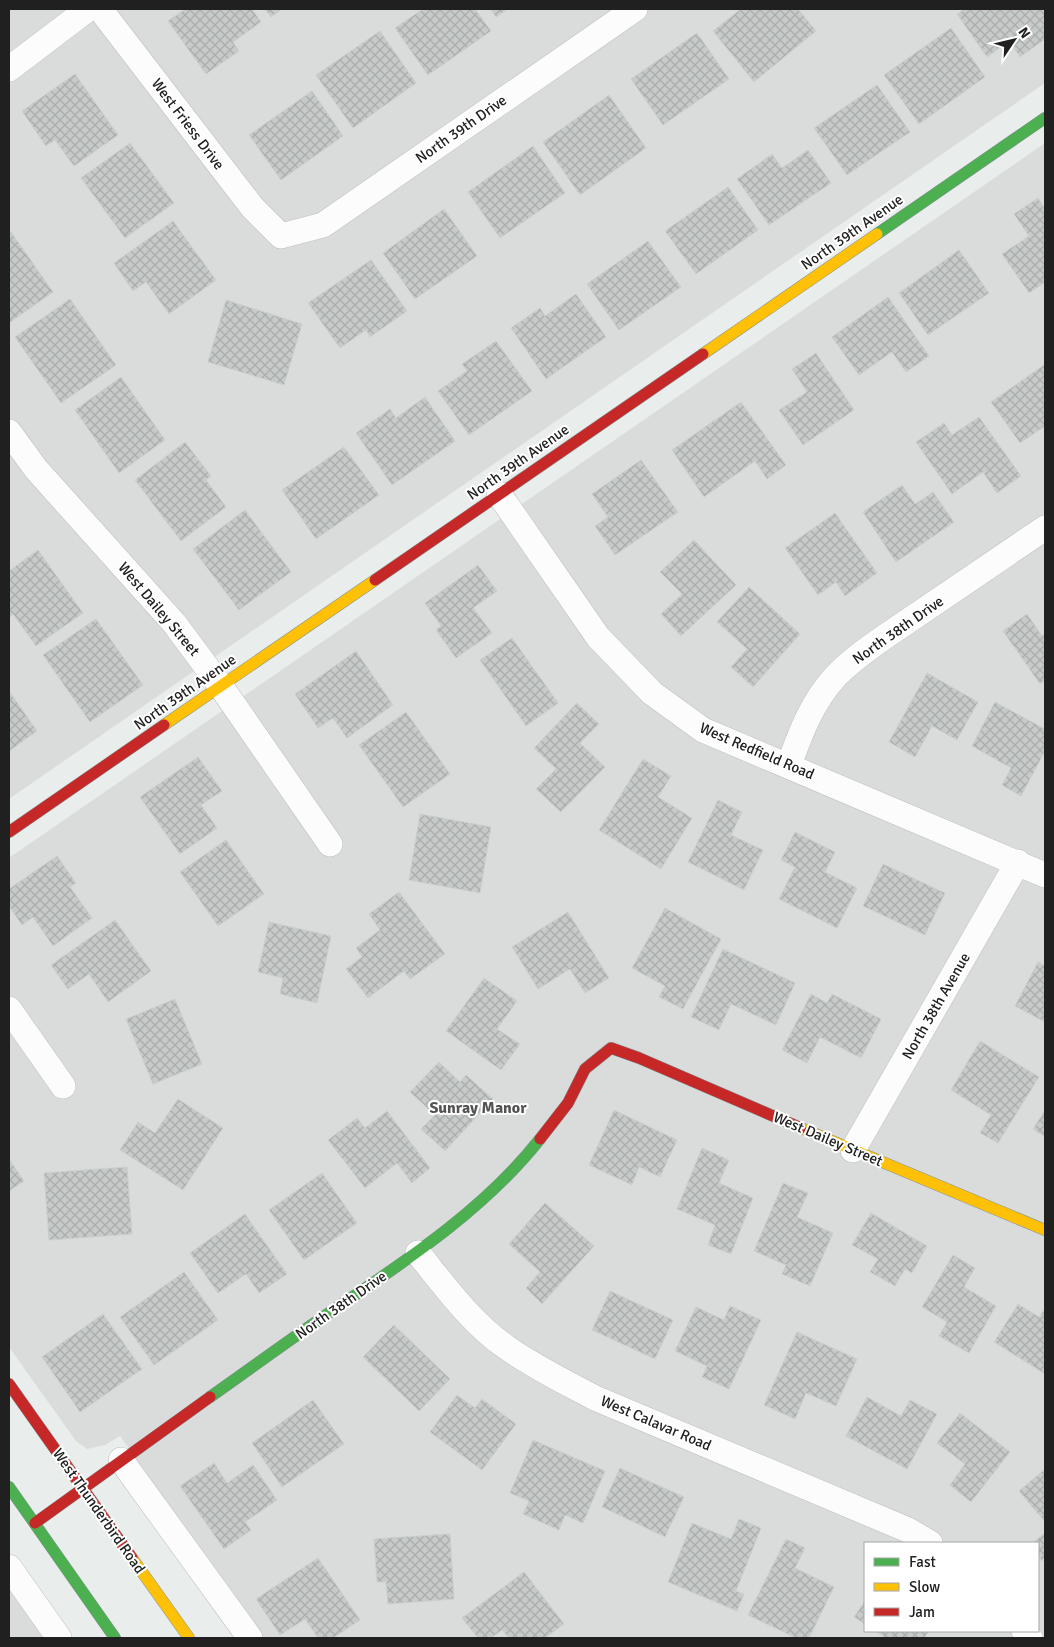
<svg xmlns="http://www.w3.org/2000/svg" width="1054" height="1647" font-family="Signika,sans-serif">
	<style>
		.residential { fill: #dadcdc; fill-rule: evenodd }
		.building { fill: url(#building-cross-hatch); stroke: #cad0ce }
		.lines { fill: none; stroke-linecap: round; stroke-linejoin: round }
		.street-casing { stroke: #bebfbf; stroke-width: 26 }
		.fast-casing { stroke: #839295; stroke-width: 12 }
		.slow-casing { stroke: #839295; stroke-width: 12 }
		.jam-casing { stroke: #839295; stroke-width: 12 }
		.street { stroke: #fcfcfc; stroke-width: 25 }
		.fast { stroke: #4caf50; stroke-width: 11 }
		.slow { stroke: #ffc107; stroke-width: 11 }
		.jam { stroke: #c62828; stroke-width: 11 }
		.labels { text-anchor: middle; stroke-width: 4; stroke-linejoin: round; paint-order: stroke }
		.street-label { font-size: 15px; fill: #202020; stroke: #fff }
		.neighbourhood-label { font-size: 16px; font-weight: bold; fill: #535353; stroke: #fff }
	</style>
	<defs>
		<pattern id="building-cross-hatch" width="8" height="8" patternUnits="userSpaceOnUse" patternTransform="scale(1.25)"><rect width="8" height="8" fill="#c6cac9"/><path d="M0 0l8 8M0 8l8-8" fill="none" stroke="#aaadac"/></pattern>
	</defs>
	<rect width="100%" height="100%" fill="#e9edec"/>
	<path class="residential" d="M9 9H1045V83L9 799Z
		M1045 143V1638H263L120 1436 105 1445 87 1449 76 1441 9 1347V858ZM865 1543H1038V1631H865Z
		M9 1585 47 1638H9Z"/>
	<path class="building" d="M185 9H252L261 22 233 42 239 51 206 74 168 21Z
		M265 9H282L271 17Z
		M423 9H475L491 31 428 75 395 28Z
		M491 9H508L496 17Z
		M741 9H798L816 31 754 82 713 31Z
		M965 9H1043L1045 12V39L1020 57 1009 41 987 57 957 14Z
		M951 28 985 77 919 124 884 75Z
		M380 31 416 83 353 128 316 75Z
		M697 33 729 79 663 125 631 79Z
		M75 74 118 135 74 166 55 140 46 146 22 111Z
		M877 85 910 132 847 175 814 128Z
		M312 91 343 136 281 180 249 135Z
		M609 95 646 148 580 195 543 142Z
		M130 143 174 203 125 238 81 178Z
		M533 146 565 193 500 238 468 192Z
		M808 150 831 183 769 225 737 179 772 154 782 168Z
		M728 187 758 230 696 274 665 231Z
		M1038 198 1045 209V282L1029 293 1002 254 1029 236 1014 214Z
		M444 209 477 256 415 299 383 253Z
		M173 221 216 280 169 314 146 282 133 291 114 263Z
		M11 232 53 292 9 323V233Z
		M648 241 681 287 619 330 587 284Z
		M959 250 989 293 928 335 899 293Z
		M371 260 407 311 370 337 366 330 340 348 308 303Z
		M576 294 606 337 546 379 511 328 540 308 545 316Z
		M888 297 929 356 906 372 892 352 859 375 832 337Z
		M70 299 116 365 61 403 15 337Z
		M226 300 302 324 284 385 208 362Z
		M496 341 532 391 469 435 438 391 467 371 462 364Z
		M816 353 854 410 803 445 779 410 807 392 792 369Z
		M1044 365 1045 367V426L1020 443 991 402Z
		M121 377 165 440 119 473 75 410Z
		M425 397 455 441 392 485 356 433 390 409 396 418Z
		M741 402 786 465 767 479 755 461 704 497 672 450Z
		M979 417 1021 476 997 493 983 472 952 494 916 442 944 423 952 435Z
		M185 442 211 476 206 480 226 507 181 541 135 480Z
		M344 447 379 495 316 539 282 490Z
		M641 460 678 512 615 555 595 526 608 517 592 494Z
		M902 485 915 504 933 492 954 522 896 562 863 512Z
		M245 510 291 572 239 610 193 549Z
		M835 513 877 573 845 596 836 582 818 595 785 548Z
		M694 540 736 585 681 636 661 614 682 594 660 572Z
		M38 550 83 613 36 646 13 614 9 618V571Z
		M478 565 497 591 473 608 492 633 456 658 436 630 441 626 425 603Z
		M749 587 800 634 753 687 731 667 747 649 717 622Z
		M1027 614 1042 636 1045 634V680L1040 684 1003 631Z
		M96 619 143 685 90 722 43 655Z
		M512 638 558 703 526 726 480 660Z
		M356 651 393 705 347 738 333 718 318 728 295 694Z
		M927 673 978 702 957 740 932 726 915 757 889 742Z
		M9 691 37 731 9 751Z
		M995 702 1045 729V751L1021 796 1002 785 1011 768 972 746Z
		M577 703 599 724 580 743 605 767 561 812 536 789 556 769 534 748Z
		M406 712 450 774 403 807 359 745Z
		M198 757 222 791 201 805 217 828 180 854 140 797Z
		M643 759 671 776 658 797 692 818 661 869 599 830Z
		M718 800 742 812 731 835 763 850 744 890 688 862Z
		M420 814 491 827 480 893 409 880Z
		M795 832 835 852 825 872 857 888 837 928 779 899 795 867 781 860Z
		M226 840 264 894 218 926 180 872Z
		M57 856 76 883 70 887 92 918 53 946 33 917 22 925 9 906V889Z
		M883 864 945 893 925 935 863 906Z
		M399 892 445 954 410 979 404 971 368 998 346 969 362 957 356 948 380 930 369 914Z
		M665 908 721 939 683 1009 659 997 665 986 632 968Z
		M568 912 609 978 585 993 570 969 538 989 512 947Z
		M115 920 151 971 108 1002 89 974 68 989 51 965Z
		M269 922 331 936 317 1003 280 994 283 978 258 972Z
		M723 949 795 983 776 1025 731 1004 719 1030 691 1017Z
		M1038 962 1045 966V1022L1015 1006Z
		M484 978 517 1001 497 1029 520 1044 501 1070 446 1031Z
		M811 994 827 1003 832 994 881 1019 861 1058 820 1037 807 1063 782 1050Z
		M175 999 202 1064 153 1084 126 1019Z
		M980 1041 1039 1077 998 1143 980 1133 991 1115 951 1090Z
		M439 1062 460 1082 466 1075 493 1099 445 1151 421 1129 435 1115 410 1092Z
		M178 1099 223 1128 183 1190 120 1150 138 1122 155 1133Z
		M614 1110 677 1140 660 1177 639 1167 632 1185 589 1165Z
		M1045 1110V1137L1033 1129Z
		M387 1111 430 1168 412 1183 397 1163 365 1188 328 1140 357 1118 365 1128Z
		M702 1148 729 1160 719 1183 753 1198 731 1254 708 1245 715 1225 677 1209Z
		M9 1159 24 1181 9 1191Z
		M127 1167 132 1234 49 1240 44 1173Z
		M322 1173 357 1223 304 1260 269 1210Z
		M783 1183 808 1193 797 1217 833 1233 810 1286 782 1274 786 1265 754 1251Z
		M545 1203 594 1246 542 1304 526 1288 540 1272 509 1244Z
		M871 1213 927 1246 912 1273 905 1269 895 1286 870 1272 878 1259 852 1245Z
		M245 1214 287 1274 259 1293 246 1274 218 1293 190 1253Z
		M953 1255 975 1268 964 1287 996 1306 969 1353 939 1336 947 1322 922 1307Z
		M184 1272 218 1320 154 1365 120 1317Z
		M610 1291 673 1320 655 1359 592 1330Z
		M1018 1304 1039 1317 1045 1308V1374L994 1342Z
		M730 1306 761 1320 729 1389 702 1377 707 1366 675 1351 696 1307 724 1320Z
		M103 1314 142 1369 80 1412 42 1357Z
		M394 1325 450 1379 419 1411 363 1357Z
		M797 1332 857 1359 836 1406 806 1393 795 1419 764 1405Z
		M457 1395 475 1408 482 1399 516 1424 482 1470 430 1432Z
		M867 1397 901 1416 910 1400 937 1414 907 1469 846 1436Z
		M313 1400 344 1444 282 1487 252 1443Z
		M960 1413 1010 1452 971 1502 950 1485 965 1464 937 1443Z
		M533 1440 605 1471 583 1523 565 1515 559 1530 523 1514 529 1501 510 1493Z
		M214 1463 227 1483 253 1465 277 1500 245 1522 251 1530 224 1549 180 1486Z
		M620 1468 684 1497 665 1537 602 1507Z
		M1045 1469V1522L1019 1491Z
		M739 1519 761 1528 736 1591 744 1594 737 1611 668 1582 692 1523 731 1539Z
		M1045 1533V1558L1042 1561 1038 1556V1543H1032Z
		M450 1534 454 1599 388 1604 386 1582H377L374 1539Z
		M786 1539 805 1548 795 1568 834 1587 809 1638H796L748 1615Z
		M318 1558 360 1620 333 1638H318L305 1619 280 1635 256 1599Z
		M524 1572 564 1624 545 1638H509L502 1630 491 1638H478L462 1618Z
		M865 1601V1624L854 1617Z
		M875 1631H929L924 1638H886Z"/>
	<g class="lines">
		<defs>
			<path id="street" d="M100 9 252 207 281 236 323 225 635 9
				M9 69 88 9
				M9 432 36 469 174 623 220 685 330 844
				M499 494 598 637 652 693 703 730 1045 875
				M789 765C800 734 812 702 835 677 849 662 866 650 883 638L1045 528
				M9 1009 63 1086
				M853 1150 1018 862
				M418 1253C444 1285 471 1323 506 1347 534 1367 565 1382 595 1398L908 1530 930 1543
				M121 1460 250 1638
				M9 1567 59 1638
				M1024 1631 1030 1638"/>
			<path id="fast" d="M877 234 1045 118
				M210 1397C250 1369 289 1340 329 1313 404 1262 483 1211 540 1139
				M9 1487 115 1638"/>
			<path id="slow" d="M703 354 877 234
				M164 725 375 580
				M801 1128 1045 1230
				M132 1558 189 1638"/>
			<path id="jam" d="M375 580 703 354
				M9 832 164 725
				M540 1139 568 1103 585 1069 611 1048 639 1058 801 1128
				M9 1384 132 1558
				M35 1523 210 1397"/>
		</defs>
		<use href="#street" class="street-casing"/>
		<use href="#fast" class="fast-casing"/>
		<use href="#slow" class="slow-casing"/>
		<use href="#jam" class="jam-casing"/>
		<use href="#street" class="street"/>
		<use href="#fast" class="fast"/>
		<use href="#slow" class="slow"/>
		<use href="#jam" class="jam"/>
	</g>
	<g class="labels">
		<g class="street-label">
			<text transform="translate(188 124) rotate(53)" y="5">West Friess Drive</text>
			<text transform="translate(461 129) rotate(-35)" y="5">North 39th Drive</text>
			<text transform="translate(852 232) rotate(-35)" y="5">North 39th Avenue</text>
			<text transform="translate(518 462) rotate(-35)" y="5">North 39th Avenue</text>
			<text transform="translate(159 609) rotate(50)" y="5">West Dailey Street</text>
			<text transform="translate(898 630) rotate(-35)" y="5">North 38th Drive</text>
			<text transform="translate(185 692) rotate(-35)" y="5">North 39th Avenue</text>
			<text transform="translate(757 751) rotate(23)" y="5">West Redfield Road</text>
			<text transform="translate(936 1006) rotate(-60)" y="5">North 38th Avenue</text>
			<text transform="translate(828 1139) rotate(23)" y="5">West Dailey Street</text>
			<text transform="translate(341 1305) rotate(-35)" y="5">North 38th Drive</text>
			<text transform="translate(656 1423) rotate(23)" y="5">West Calavar Road</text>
			<text transform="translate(99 1511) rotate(55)" y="5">West Thunderbird Road</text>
		</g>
		<g class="neighbourhood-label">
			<text x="478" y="1113">Sunray Manor</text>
		</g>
	</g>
	<rect width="1054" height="1647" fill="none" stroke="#202020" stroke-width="20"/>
	<rect x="864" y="1542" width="175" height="90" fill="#ffffff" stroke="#a6a6a6"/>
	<rect x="874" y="1558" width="25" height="8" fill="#4caf50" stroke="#a6a6a6"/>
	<text x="909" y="1567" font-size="15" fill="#202020">Fast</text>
	<rect x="874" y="1583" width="25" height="8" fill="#ffc107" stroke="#a6a6a6"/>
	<text x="909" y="1592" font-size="15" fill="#202020">Slow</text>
	<rect x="874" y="1608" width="25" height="8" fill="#c62828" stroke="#a6a6a6"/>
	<text x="909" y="1617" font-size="15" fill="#202020">Jam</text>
	<g transform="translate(1014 40) rotate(55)" stroke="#ffffff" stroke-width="4" paint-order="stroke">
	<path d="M0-4L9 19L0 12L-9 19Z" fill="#202020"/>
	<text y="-8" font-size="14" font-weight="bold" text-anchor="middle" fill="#202020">N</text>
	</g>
</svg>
